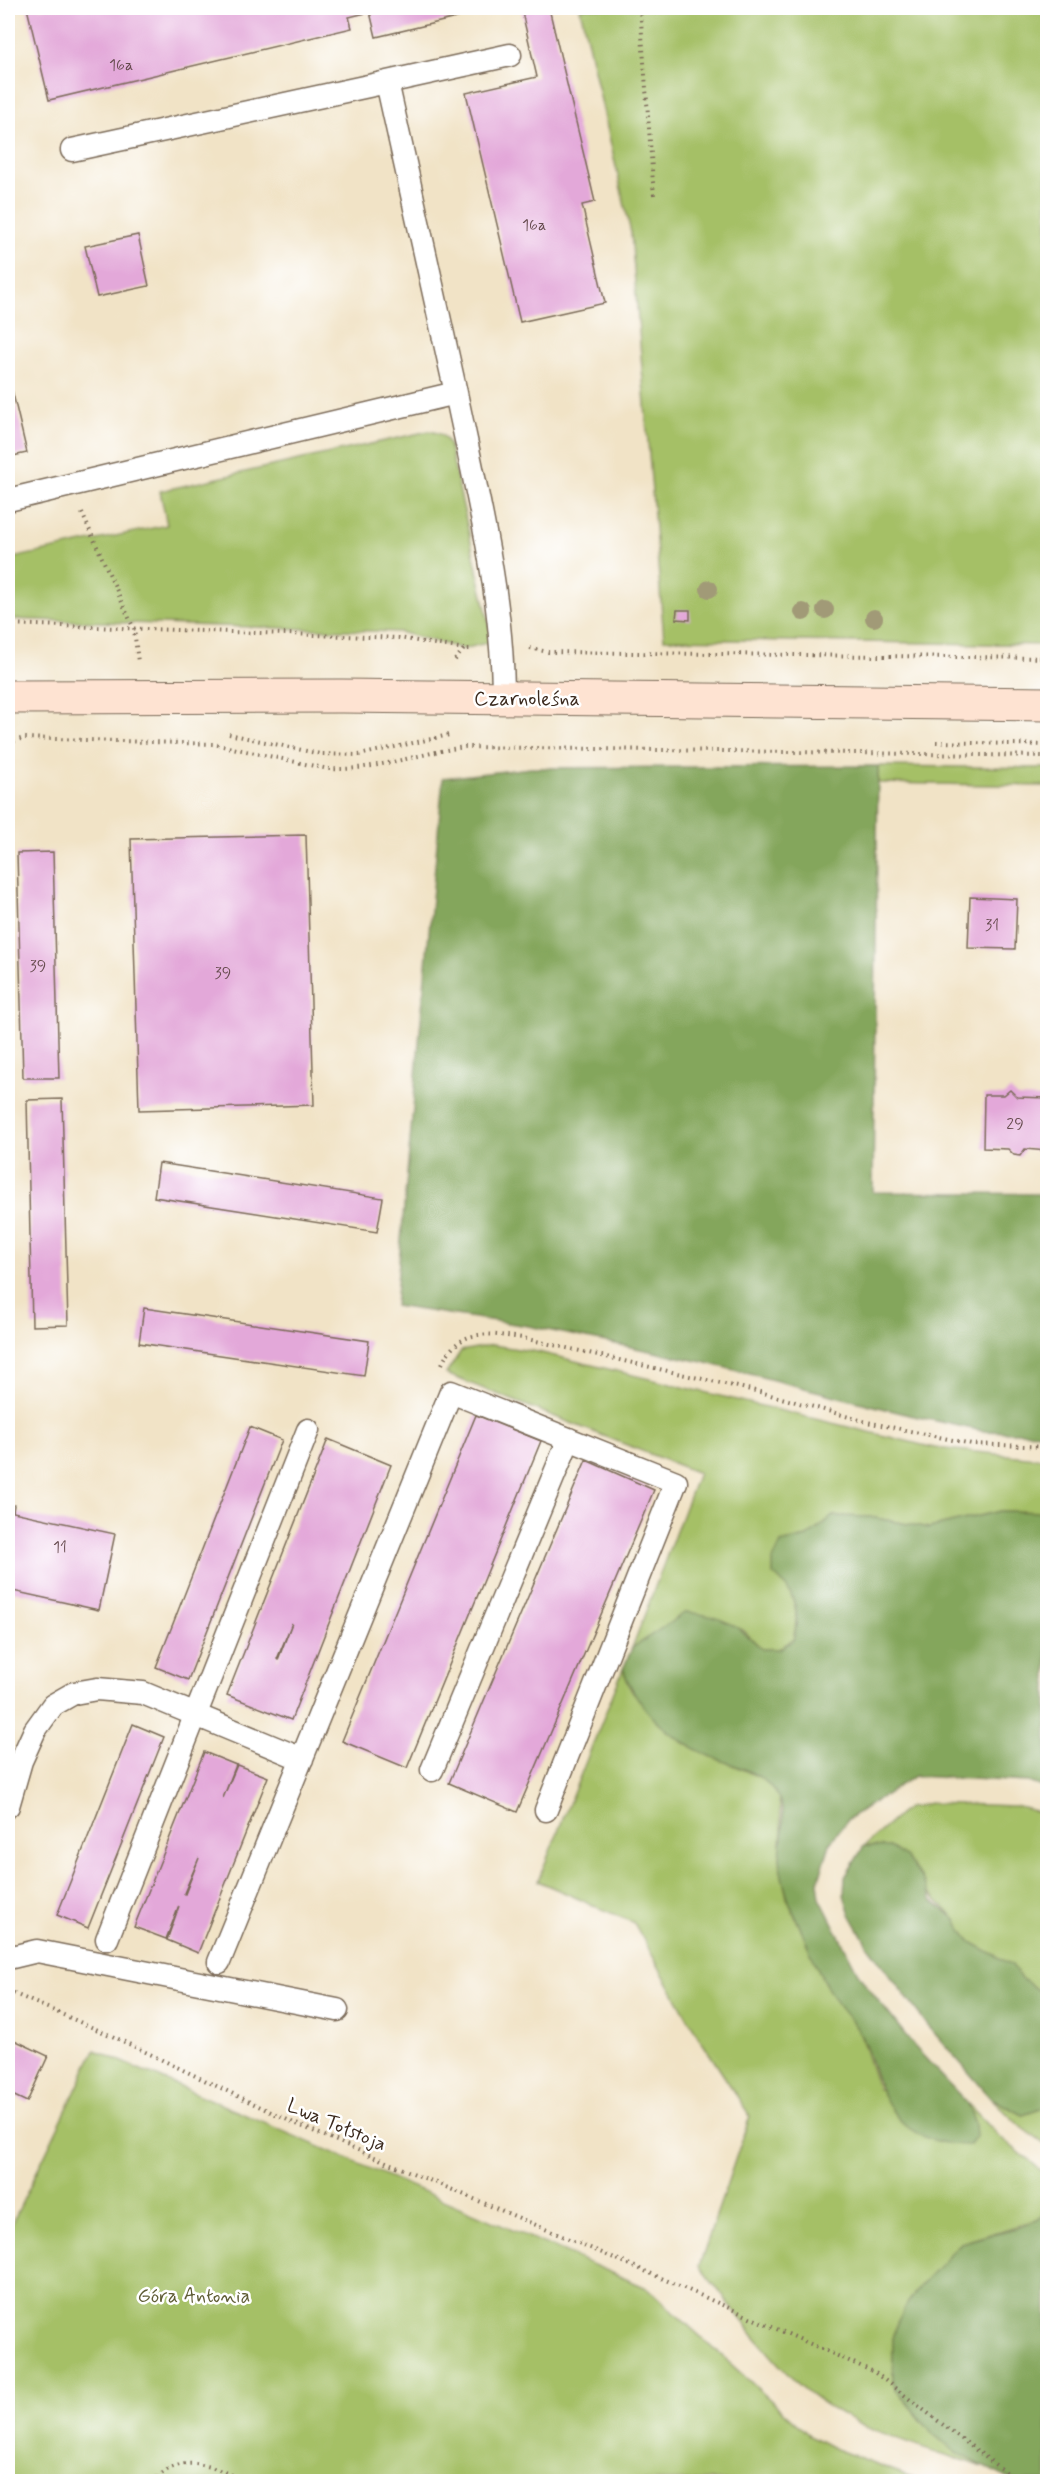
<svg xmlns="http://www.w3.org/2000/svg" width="1055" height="2489" font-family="Mynerve,sans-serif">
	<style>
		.green { fill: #a5c066; stroke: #707542; stroke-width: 1.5 }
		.forest { fill: #84a65b; stroke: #60683c; stroke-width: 1.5 }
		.building { fill: #e3a8d9; fill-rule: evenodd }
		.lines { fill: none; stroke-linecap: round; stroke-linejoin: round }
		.lane-casing { stroke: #7b6b59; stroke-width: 25 }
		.secondary-casing { stroke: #7b6b59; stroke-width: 35 }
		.path { stroke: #7b6b59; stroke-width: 4; stroke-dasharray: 1.5 4.5; stroke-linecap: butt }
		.lane { stroke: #fff; stroke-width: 22 }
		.secondary { stroke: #fee3d2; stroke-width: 33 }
		.tree { fill: #a19a77 }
		.labels { text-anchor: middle; stroke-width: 5; stroke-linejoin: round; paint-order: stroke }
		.number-label { font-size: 16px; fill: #654a4d }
		.street-label { font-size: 20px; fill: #3b2a1e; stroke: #fff }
		.park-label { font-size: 20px; fill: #605e37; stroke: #fff }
	</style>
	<rect width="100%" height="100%" fill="#fff"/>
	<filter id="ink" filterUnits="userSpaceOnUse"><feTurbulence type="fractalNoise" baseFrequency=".0167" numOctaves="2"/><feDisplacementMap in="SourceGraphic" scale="12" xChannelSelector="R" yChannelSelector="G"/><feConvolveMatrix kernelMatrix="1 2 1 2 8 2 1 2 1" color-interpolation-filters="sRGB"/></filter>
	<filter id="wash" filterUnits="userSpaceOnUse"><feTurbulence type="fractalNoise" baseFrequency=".008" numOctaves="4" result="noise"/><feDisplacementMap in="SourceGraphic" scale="24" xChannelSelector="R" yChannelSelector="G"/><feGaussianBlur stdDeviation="1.35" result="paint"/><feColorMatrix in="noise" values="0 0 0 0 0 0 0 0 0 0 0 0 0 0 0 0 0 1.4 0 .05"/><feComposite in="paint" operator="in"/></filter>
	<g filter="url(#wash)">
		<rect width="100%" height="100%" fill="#f1e3c6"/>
		<path class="green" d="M580 8H1047V645L664 639 631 233Z
			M429 431C441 433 447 437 450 448L493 641 464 649 399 632 8 619V559L167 525 160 491Z
			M878 766 1047 768V786L878 783Z
			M492 1345 538 1352 935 1448 1047 1459V1512L1000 1511 929 1528 870 1517 833 1516 807 1537 781 1543 773 1574C796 1591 800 1614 793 1640L779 1649H762L743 1630 687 1612 632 1648 698 1473 446 1374 461 1351Z
			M623 1669 631 1690 682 1742 766 1780 779 1798 782 1829 780 1864 787 1898 824 1982 859 2031 878 2089 975 2124 967 2103 999 2136 1047 2175V2210L1039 2219 961 2243 920 2286 905 2307 893 2335V2380L896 2390 933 2434 983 2467C918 2445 843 2428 793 2379 760 2347 729 2302 699 2266L750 2116 698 2036 634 1923 538 1881Z
			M930 1803 1015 1806 1047 1814V1997L1021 1978 1012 1965 969 1941 955 1919 927 1890 922 1879 889 1847 864 1846 907 1808Z
			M95 2050 647 2288 809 2435 833 2448 922 2481H8V2232Z
			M991 2098 1023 2115 1047 2107V2146L1022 2128Z"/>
		<path class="forest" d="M878 766 873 1192 1047 1194V1433L982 1431 909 1415 703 1362 528 1326 395 1306 443 778 531 768Z
			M1000 1511 1047 1512V1789L1028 1782 914 1776 848 1819 831 1841 818 1882 820 1898 860 1977 914 2046 967 2103 975 2124 976 2137 970 2145C946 2145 921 2140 903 2123 874 2095 876 2062 858 2030 852 2020 843 2012 836 2002 819 1976 809 1948 797 1920 794 1912 789 1904 787 1895 784 1885 781 1874 780 1864 779 1843 789 1817 778 1797 764 1771 735 1767 710 1756 671 1740 638 1710 623 1669L632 1648 686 1612C722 1616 737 1624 762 1649H779L793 1640C801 1614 795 1591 773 1574V1560L781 1543 807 1537 833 1516 870 1517 929 1528Z
			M864 1846 889 1847 906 1857 922 1879 932 1900 955 1919 969 1941 1012 1965 1021 1978 1047 1997V2107L1023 2115 991 2098 928 2026 868 1946 850 1914 844 1895 845 1877Z
			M1047 2210V2481H1017L1009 2479 957 2453 933 2434 896 2390 893 2380V2335L905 2307 920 2286 961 2243 1022 2226 1039 2219Z"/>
		<g id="blocks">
			<path class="building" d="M27 8H498L376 37 370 12 349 17 352 28 49 100Z
				M521 8H549L595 202 582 205 605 303 520 322 466 93 537 77Z
				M138 235 149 286 97 297 85 246Z
				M10 381 27 453 8 457V382Z
				M677 610H690V620L676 619Z
				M306 835 314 1105 139 1110 131 839Z
				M53 852 59 1078H23L17 853Z
				M970 897 1017 899 1015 949 968 948Z
				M1010 1090 1017 1097 1047 1098V1151L1025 1149 1020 1156 1014 1155 1008 1149 983 1148 984 1095H1004Z
				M62 1099 68 1325 32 1326 27 1100Z
				M159 1163 383 1198 377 1232 154 1197Z
				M144 1308 369 1341 364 1376 139 1343Z
				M476 1415 541 1441 407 1768 342 1741Z
				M250 1427 282 1440 188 1680 156 1667Z
				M328 1439 391 1465 291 1720 227 1695ZM292 1623 278 1660 277 1659Z
				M586 1460 654 1490 517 1812 449 1783Z
				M8 1503 14 1505 13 1512 115 1534 99 1610 8 1590Z
				M133 1724 164 1737 88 1928 57 1915Z
				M204 1752 236 1765 223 1798 237 1765 268 1777 198 1953 167 1940 179 1906 166 1939 134 1927ZM199 1858 185 1894 184 1893Z
				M8 2037 48 2056 27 2102 8 2093Z"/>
		</g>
	</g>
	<g filter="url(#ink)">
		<use href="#blocks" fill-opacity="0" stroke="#7b6b59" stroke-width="1.5"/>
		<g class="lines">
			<defs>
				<path id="lane" d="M387 82 510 55
					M72 150 387 82 456 393
					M8 500 456 393C477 494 503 595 503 698
					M432 1770 569 1439
					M8 1806 21 1761 35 1730 53 1705 74 1693 97 1689 143 1693 302 1759
					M107 1939 308 1430
					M8 1958 37 1951 337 2010
					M219 1962 451 1392 676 1482 546 1810"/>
				<path id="secondary" d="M8 697 342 696 1048 704"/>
			</defs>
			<use href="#lane" class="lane-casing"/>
			<use href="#secondary" class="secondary-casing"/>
			<path class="path" d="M640 8 654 196
				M82 513 134 629 138 662
				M8 624 399 638 464 649
				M530 648 548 652 1048 658
				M455 660 464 649H471
				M229 734 320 754 359 755 449 735
				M936 742 1048 745
				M8 743 24 738 214 744 328 769C376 771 418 753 465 747L1048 756
				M442 1364C460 1326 489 1334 523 1338L760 1392 867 1422 972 1444 1048 1447
				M8 1991 112 2036 294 2123 659 2277 874 2372 1018 2482
				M153 2482C181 2450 215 2467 246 2482"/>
			<use href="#lane" class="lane"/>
			<use href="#secondary" class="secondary"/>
		</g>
		<g class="tree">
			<circle cx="709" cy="589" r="9"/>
			<circle cx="825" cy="610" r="9"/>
			<circle cx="803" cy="612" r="9"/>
			<circle cx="874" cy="618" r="9"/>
		</g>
	</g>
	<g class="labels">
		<g class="number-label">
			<text x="121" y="70">16a</text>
			<text x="534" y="230">16a</text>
			<text x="992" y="930">31</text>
			<text x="38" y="971">39</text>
			<text x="223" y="978">39</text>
			<text x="1015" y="1129">29</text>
			<text x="60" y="1552">11</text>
		</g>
		<g class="street-label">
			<text x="527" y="705">Czarnoleśna</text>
			<text transform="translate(337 2124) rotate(23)" y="7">Lwa Tołstoja</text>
		</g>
		<g class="park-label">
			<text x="194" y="2302">Góra Antonia</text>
		</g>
	</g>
	<rect width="1055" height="2489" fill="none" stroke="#fff" stroke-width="30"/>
</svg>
